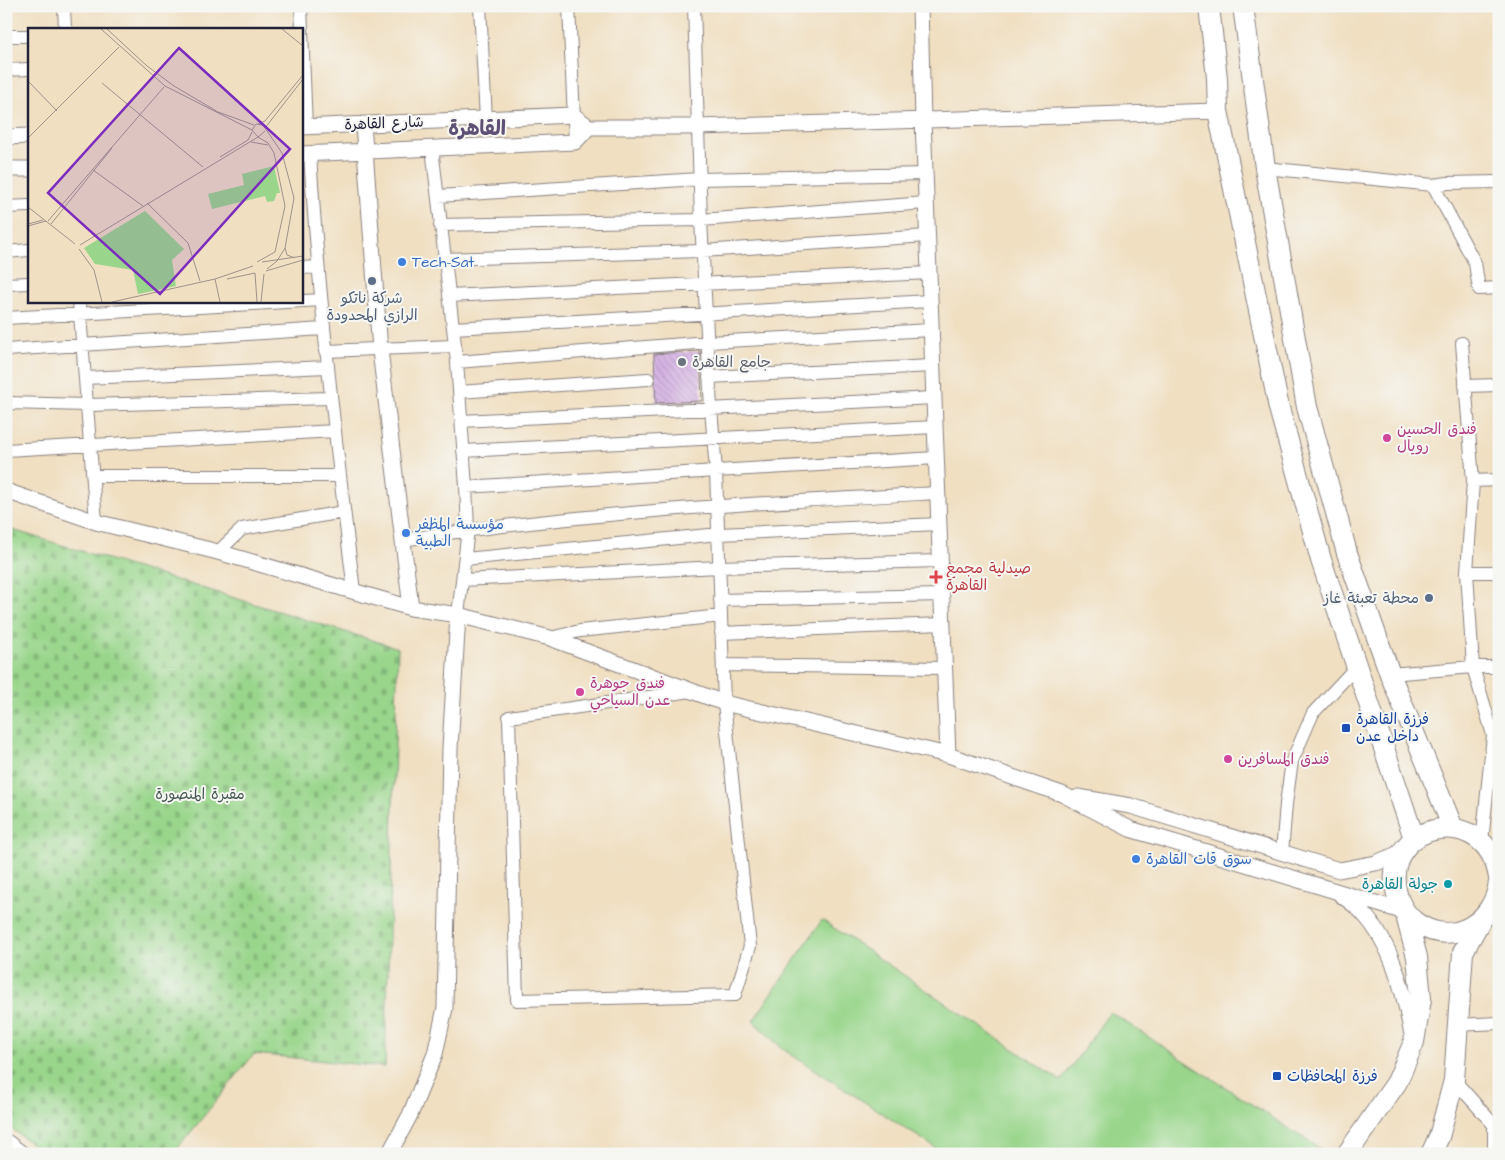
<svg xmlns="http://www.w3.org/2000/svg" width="1505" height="1160" font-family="'Architects Daughter','Playpen Sans Arabic',sans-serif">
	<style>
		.green { fill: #99d68b; stroke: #5e7c63 }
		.cemetery { fill: url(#cemetery-stones); stroke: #5e7c63 }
		.building { fill: url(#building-back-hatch) }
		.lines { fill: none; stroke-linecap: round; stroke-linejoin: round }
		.minor-casing { stroke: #89807e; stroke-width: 14 }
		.tertiary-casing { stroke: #89807e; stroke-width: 17 }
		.primary-casing { stroke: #89807e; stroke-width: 21 }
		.trunk-casing { stroke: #89807e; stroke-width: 22 }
		.minor { stroke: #fff; stroke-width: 12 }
		.tertiary { stroke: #fff; stroke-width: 15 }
		.primary { stroke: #fff; stroke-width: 19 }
		.trunk { stroke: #fff; stroke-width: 20 }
		.shop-dot { fill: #3f7fe0; stroke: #f6f6f2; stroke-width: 2 }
		.service-dot { fill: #5c6f8a; stroke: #f6f6f2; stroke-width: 2 }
		.worship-dot { fill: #6b7280; stroke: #f6f6f2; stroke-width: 2 }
		.hotel-dot { fill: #d1479c; stroke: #f6f6f2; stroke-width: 2 }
		.health-dot { fill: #e0444e; stroke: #f6f6f2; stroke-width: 2 }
		.transit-dot { fill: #1a4fb4; stroke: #f6f6f2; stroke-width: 2 }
		.culture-dot { fill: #0f9aa8; stroke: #f6f6f2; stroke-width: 2 }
		.labels { text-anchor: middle; stroke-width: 4; stroke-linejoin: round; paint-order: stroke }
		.street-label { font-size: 15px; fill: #22223b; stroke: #f6f6f2 }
		.shop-label { font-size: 15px; fill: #366cbe; stroke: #f6f6f2; text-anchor: start }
		.service-label { font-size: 15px; fill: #4e5e75; stroke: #f6f6f2 }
		.worship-label { font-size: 15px; fill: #5b616d; stroke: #f6f6f2; text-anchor: start }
		.hotel-label { font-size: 15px; fill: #b23c85; stroke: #f6f6f2; text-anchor: start }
		.health-label { font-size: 15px; fill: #be3a42; stroke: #f6f6f2; text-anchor: start }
		.transit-label { font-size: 15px; fill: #164399; stroke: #f6f6f2; text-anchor: start }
		.park-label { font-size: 15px; fill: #465853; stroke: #f6f6f2 }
		.culture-label { font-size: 15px; fill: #0d838f; stroke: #f6f6f2; text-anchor: end }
		.district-label { font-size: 20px; font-weight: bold; fill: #5f5075; stroke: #f6f6f2 }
		.inset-road { fill: none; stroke: #9e938b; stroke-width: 1 }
		.view { fill: #7b2cbf; fill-opacity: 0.15; stroke: #7b2cbf; stroke-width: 2.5 }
		.inset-edge { fill: none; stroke: #22223b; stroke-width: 2.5 }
	</style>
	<defs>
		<pattern id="cemetery-stones" width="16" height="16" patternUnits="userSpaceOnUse" patternTransform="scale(1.25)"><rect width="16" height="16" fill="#99d68b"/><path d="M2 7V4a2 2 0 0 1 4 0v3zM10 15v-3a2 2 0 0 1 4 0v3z" fill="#84b779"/></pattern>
		<pattern id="building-back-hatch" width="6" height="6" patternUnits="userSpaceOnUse" patternTransform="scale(1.25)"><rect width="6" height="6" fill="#cfa6e1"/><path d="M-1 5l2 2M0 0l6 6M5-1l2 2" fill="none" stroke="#a887b8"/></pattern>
	</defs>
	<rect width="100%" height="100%" fill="#f6f6f2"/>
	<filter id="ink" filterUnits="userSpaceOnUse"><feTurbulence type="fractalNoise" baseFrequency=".02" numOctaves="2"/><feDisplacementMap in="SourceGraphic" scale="10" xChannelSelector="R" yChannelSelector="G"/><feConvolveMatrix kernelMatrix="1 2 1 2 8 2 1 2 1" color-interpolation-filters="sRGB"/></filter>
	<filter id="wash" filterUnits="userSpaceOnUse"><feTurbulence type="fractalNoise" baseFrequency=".0096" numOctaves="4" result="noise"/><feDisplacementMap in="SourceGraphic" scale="20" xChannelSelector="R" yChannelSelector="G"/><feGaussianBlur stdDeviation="1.12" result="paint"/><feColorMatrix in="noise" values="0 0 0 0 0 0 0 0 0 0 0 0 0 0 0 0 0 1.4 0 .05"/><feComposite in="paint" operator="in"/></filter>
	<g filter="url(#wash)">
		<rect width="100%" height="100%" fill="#f0dfc1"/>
		<path class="green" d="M822 920 1061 1081 1110 1012 1325 1152 1323 1154H945L784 1050 753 1021Z"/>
		<path class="cemetery" d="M6 528 398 648 385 1067 254 1054 173 1154H46L6 1125Z"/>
		<g id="blocks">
			<path class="building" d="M700 351 702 401 656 403 654 354Z"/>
		</g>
	</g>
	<g filter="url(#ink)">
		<use href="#blocks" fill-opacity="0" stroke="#89807e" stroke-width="1"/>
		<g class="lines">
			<defs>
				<path id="minor" d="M64 6 65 29
					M301 6 306 127
					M480 6 486 120
					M569 6 575 142
					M6 36H29
					M6 70 29 69
					M432 148 457 362 466 487 468 529 458 615
					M310 154C319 300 336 446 354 591
					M1265 168 1433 185 1475 263 1479 289 1499 288
					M1433 185 1448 183 1499 182
					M438 196 699 179 925 174
					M6 207 29 206
					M440 225 701 220 926 203
					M6 252 29 250
					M444 259 702 251 927 236
					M301 268 318 267
					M6 284 29 283
					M449 296 929 273
					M79 301 96 522
					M6 318 321 300
					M453 328 930 301
					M1462 343 1473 481 1467 572 1473 667 1493 735 1482 842
					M6 350 323 329
					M325 351 454 346
					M457 362 708 342 931 330
					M709 377 932 366
					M85 378 327 367
					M1465 386 1499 385
					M459 392 648 379
					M6 403 88 405 330 398
					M461 421 934 398
					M6 450 334 431
					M463 451 935 427
					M93 476H340
					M1473 481 1499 480
					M466 487 716 471 936 458
					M403 540C579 512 759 503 937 493
					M218 552 242 529 344 512
					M465 559 719 534 939 524
					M1467 572H1499
					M462 580 719 567 940 561
					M720 600 941 595
					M721 633 943 624
					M550 638 580 631 721 616
					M723 665 944 668
					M1390 674 1473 667H1499
					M691 691 509 717 517 1000 735 995 750 946 724 703 716 471 711 408 701 220 694 6
					M1282 853 1286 804 1292 761 1313 713 1357 666
					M1457 1025 1499 1023
					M1454 1080 1494 1125V1154"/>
				<path id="tertiary" d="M920 6 923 120 948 755
					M363 124 380 350 411 608
					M301 127 573 115 589 127
					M589 127H698L1218 111
					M6 137 29 136
					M301 154 575 142 589 127
					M6 169H29
					M6 491 96 522 218 552 411 608 458 615 550 638 724 703 948 755 1062 794 1130 829 1405 912
					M1078 797 1131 806 1339 870 1376 863 1402 852
					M1341 895C1348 900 1356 906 1362 912 1393 945 1404 992 1412 1035
					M389 1154 410 1115 435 1054 445 1008 450 748 458 615"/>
				<path id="primary" d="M6 1144 19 1154"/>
				<path id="trunk" d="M1209 6 1217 78 1218 111 1279 408 1321 560 1414 838
					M1243 6 1265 168 1307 407 1347 553 1390 674 1453 828
					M1499 878C1487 800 1382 822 1396 890 1398 903 1406 916 1418 924 1454 947 1494 922 1499 882
					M1347 1154 1397 1082 1414 1042 1421 999 1417 957 1405 912
					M1431 1154 1439 1137 1454 1080 1463 952 1480 921"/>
			</defs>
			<use href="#minor" class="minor-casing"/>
			<use href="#tertiary" class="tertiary-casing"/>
			<use href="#primary" class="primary-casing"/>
			<use href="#trunk" class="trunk-casing"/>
			<use href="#minor" class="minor"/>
			<use href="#tertiary" class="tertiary"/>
			<use href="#primary" class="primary"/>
			<use href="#trunk" class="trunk"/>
		</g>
	</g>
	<g class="shop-dot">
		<circle cx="402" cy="262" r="5"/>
		<circle cx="406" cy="533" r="5"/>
		<circle cx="1136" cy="859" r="5"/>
	</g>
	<g class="service-dot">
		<circle cx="372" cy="281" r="5"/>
		<circle cx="1429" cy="598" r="5"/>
	</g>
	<circle class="worship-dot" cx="682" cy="362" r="5"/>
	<g class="hotel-dot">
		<circle cx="1387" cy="438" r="5"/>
		<circle cx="580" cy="692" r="5"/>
		<circle cx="1228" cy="759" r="5"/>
	</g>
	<path class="health-dot" d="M933.5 569.5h5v5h5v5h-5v5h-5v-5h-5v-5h5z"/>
	<g class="transit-dot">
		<rect x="1341" y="723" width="10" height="10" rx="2.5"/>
		<rect x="1272" y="1071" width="10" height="10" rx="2.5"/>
	</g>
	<circle class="culture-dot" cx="1448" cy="884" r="5"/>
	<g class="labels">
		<g class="street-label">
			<text transform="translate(384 123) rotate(-2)" y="5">شارع القاهرة</text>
		</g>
		<g class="shop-label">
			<text x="412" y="267">Tech-Sat</text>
			<text x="416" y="529">مؤسسة المظفر<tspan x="416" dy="17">الطبية</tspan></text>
			<text x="1146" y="864">سوق قات القاهرة</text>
		</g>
		<g class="service-label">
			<text x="372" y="303">شركة ناتكو<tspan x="372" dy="17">الرازي المحدودة</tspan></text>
			<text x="1419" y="603" text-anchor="end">محطة تعبئة غاز</text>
		</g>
		<g class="worship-label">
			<text x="692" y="367">جامع القاهرة</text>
		</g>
		<g class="hotel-label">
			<text x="1397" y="434">فندق الحسين<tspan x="1397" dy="17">رويال</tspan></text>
			<text x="590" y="688">فندق جوهرة<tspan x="590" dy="17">عدن السياحي</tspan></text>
			<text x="1238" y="764">فندق المسافرين</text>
		</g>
		<g class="health-label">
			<text x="946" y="573">صيدلية مجمع<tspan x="946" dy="17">القاهرة</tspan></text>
		</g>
		<g class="transit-label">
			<text x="1356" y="724">فرزة القاهرة<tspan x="1356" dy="17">داخل عدن</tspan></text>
			<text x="1287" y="1081">فرزة المحافظات</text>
		</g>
		<g class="park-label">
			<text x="200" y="799">مقبرة المنصورة</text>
		</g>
		<g class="culture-label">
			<text x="1438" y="889">جولة القاهرة</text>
		</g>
		<g class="district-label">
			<text x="477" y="135">القاهرة</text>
		</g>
	</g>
	<g transform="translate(28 28)">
		<rect width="275" height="275" fill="#f0dfc1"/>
		<path d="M246 138 252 165H249L246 173 239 174 237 168 184 181 180 166 216 157 214 146Z" fill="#99d68b"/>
		<path d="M117 183 156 221 144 232 148 258 110 266 105 242 67 236 56 220Z" fill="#99d68b"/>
		<path class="inset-road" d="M73 1 137 58 224 102M79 1 119 38 146 58 190 84 226 97M254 1 275 18M0 53 29 83M74 55 175 139M230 96 237 93 275 47M237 100 275 51M237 103 230 109 224 102 228 96 235 97 254 125 266 170 257 220 249 233 239 241M0 110 91 19M223 114 240 117M192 129 220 112 224 104M65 142 115 178M119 175 160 215 172 253M0 179 47 216M20 193 136 59M0 196 15 192M23 196 84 120M0 198 18 193M52 217 230 109M257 220 259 227 267 230M51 221 66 242 74 274M229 234 247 224 257 178 246 125 240 115 230 109M234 234 275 228M238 243 275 232M227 245 229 274M187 251 192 274M199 251 227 245M84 274 187 251 225 238M233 274 236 246"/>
		<path class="view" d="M151 20 262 121 132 266 20 165Z"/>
		<rect width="275" height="275" class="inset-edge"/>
	</g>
	<rect width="1505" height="1160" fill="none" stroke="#f6f6f2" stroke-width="25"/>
</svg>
